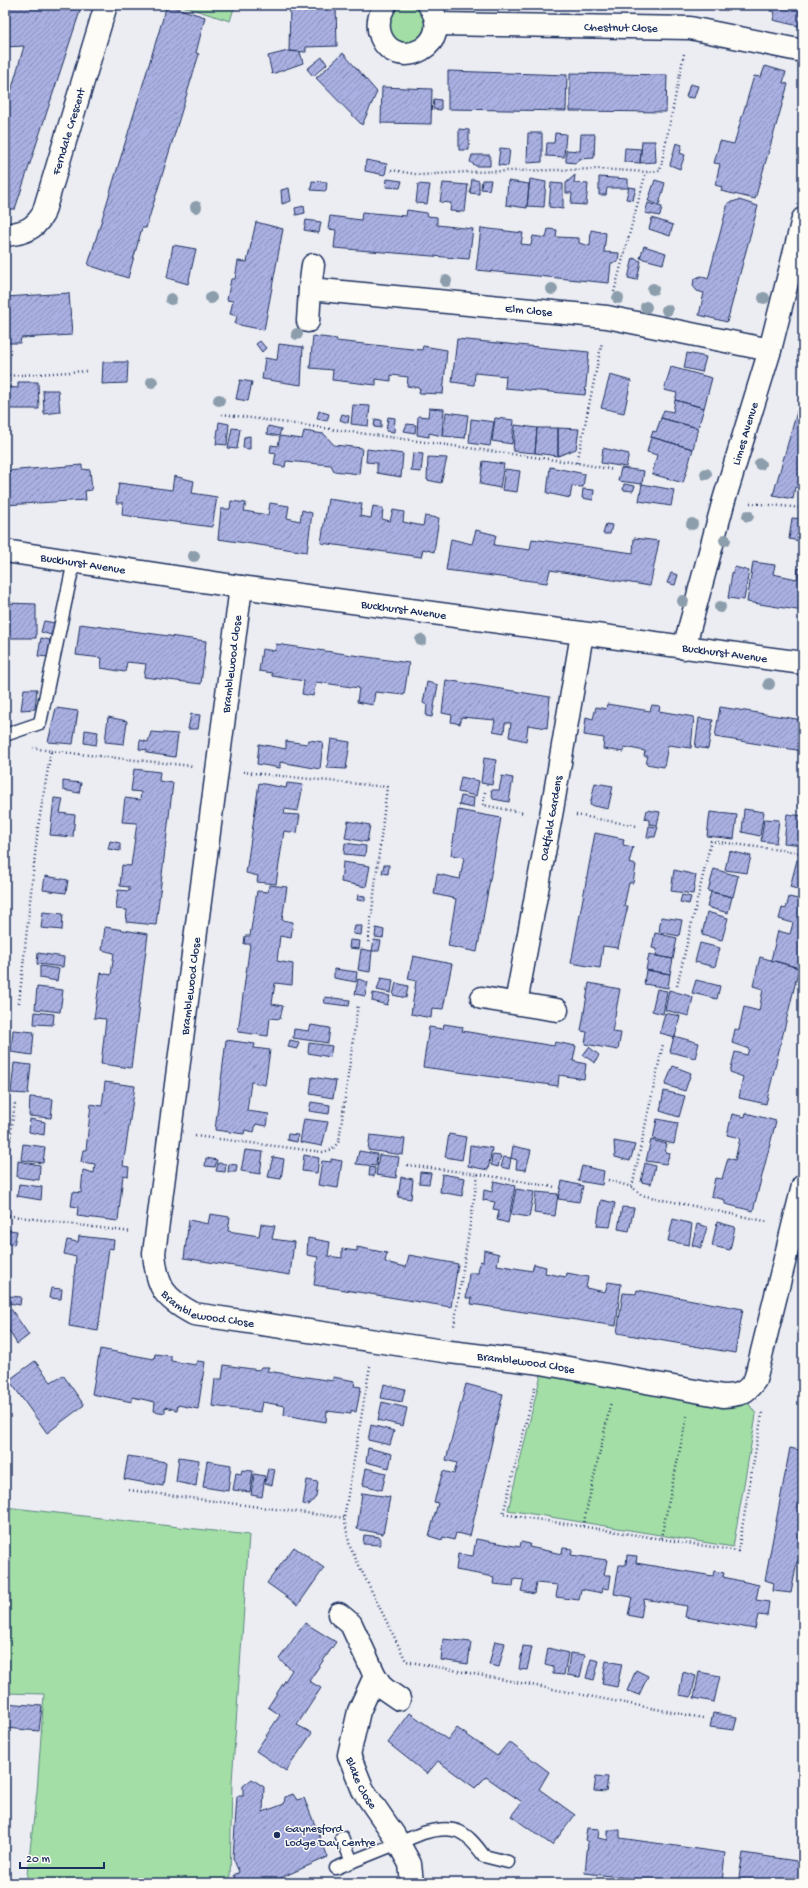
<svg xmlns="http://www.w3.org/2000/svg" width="808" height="1888" font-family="'Gochi Hand',sans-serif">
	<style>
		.green { fill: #a2dea5; stroke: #5e8682 }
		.building { fill: url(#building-hatch); stroke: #1b2f5e }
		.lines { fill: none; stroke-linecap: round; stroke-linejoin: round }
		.service-casing { stroke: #1b2f5e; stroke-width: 15 }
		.minor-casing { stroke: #1b2f5e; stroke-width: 25 }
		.path { stroke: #1b2f5e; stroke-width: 2.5; stroke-dasharray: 1 3; stroke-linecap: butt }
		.service { stroke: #fdfcf7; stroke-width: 12 }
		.minor { stroke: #fdfcf7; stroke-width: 22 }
		.tree { fill: #8c9dab }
		.poi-dot { fill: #1b2f5e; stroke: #fdfcf7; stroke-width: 1.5 }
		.labels { text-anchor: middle; stroke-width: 3; stroke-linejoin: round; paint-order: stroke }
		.street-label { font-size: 12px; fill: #1b2f5e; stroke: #fdfcf7 }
		.poi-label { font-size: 12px; fill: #1b2f5e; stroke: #fdfcf7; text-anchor: start }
	</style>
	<defs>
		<pattern id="building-hatch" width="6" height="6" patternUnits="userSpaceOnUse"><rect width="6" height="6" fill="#aab0e1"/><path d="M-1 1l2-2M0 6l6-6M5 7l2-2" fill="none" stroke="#8a90ba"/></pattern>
	</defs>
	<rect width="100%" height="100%" fill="#ecedf3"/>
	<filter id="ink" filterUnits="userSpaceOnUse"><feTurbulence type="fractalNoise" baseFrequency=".025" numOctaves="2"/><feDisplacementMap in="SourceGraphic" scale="8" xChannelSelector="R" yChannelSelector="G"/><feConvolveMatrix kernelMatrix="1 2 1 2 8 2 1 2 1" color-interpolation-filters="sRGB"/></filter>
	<g filter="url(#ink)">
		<path class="green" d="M179 5H235L230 21Z
			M388 24a19 19 0 1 1 38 0a19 19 0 1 1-38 0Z
			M542 1370 746 1400 756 1414 755 1422 733 1547 508 1510Z
			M5 1507 249 1535 232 1782 230 1883H26L37 1791 44 1694 5 1693Z"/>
		<path class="building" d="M31 5H82L15 209H5V112L24 46 5 47V7Z
			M167 5 205 17 196 53 199 54 146 228H142L128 278 88 265Z
			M290 5H336L337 46 306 47V52L289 51Z
			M772 5H803V27L773 20 775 12 770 11Z
			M288 51 300 52 303 63 272 74 268 56Z
			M343 53 377 92 362 125 316 78Z
			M322 57 327 64 313 76 307 69Z
			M765 66 786 72 783 83 788 84 755 199 721 191 722 187 715 185 720 164 714 163 720 141 734 144 754 76 761 77Z
			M448 71 567 75 566 111 448 109Z
			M570 73 667 75 666 112 570 111Z
			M690 84 698 86 694 98 686 97Z
			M382 87 432 89 431 124 381 123Z
			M434 99 441 100V110L433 109Z
			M459 129 469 130V150H459Z
			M528 133H542V162L527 163Z
			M555 133 566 134 564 157 546 156 547 143H554Z
			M581 134H595L594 158 579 159 576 163 566 162V150L580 151Z
			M642 141H655L656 162 640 163Z
			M676 143 682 145 680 153 685 155 680 169 670 165Z
			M500 148 510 149 508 166 498 165Z
			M625 148 641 149 640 163 624 162Z
			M472 155H490V166H476L470 162Z
			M366 160 387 164 385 175 365 171Z
			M575 175 574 183 588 184 586 205 571 204 572 193H566V183Z
			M599 177 628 179V188H607L606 195H599Z
			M387 179 402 181 400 188 386 187Z
			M472 179 479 181V194L470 193Z
			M530 179 546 182 544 207 527 206Z
			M482 180H491L489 190 481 189Z
			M655 180 665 183 659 205 648 201Z
			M312 181 327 182 326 191 311 190Z
			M508 181 529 184 527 208 506 205Z
			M443 183 468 185 465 212 450 211 451 203 440 202Z
			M551 183 563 184V209L549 207Z
			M418 184 430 185 427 204 416 203Z
			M629 187 636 188 633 200 626 199Z
			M289 188 291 201 282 204 281 190Z
			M739 200 758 206 727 322 699 315 704 293 697 291 693 286 694 279 701 276 708 279 728 203Z
			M648 203 662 207 660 216 645 213Z
			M304 206 305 213 296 215 295 208Z
			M407 210 427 213 428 216 437 217V225L473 229 469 259 334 248 336 230 328 229 330 216 361 220 362 212 406 216Z
			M652 218 673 225 670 236 649 229Z
			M306 220 321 222 319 233 304 230Z
			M256 222 283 229 264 330 235 324 237 316 230 314 233 301 227 300 231 279H235L238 261 247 262Z
			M481 228 523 233 521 244 531 245 533 236 546 238 548 229 557 230 556 237 579 238V243L590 246 591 230 606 233 604 252 619 253 618 262 611 263 609 283 476 270Z
			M173 245 196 249 188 284 167 278Z
			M644 246 666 253 663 264 640 258Z
			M633 258 641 261 637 280 628 278Z
			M69 293 72 335 21 338 20 343H5V297Z
			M313 336 337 339 336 341 422 350 423 346 447 350 443 394 419 393 420 388 407 386 408 377 391 375V381L376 379V385L332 380 333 370 310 368Z
			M457 339 589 352 585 395 505 388 506 376 475 373 474 385 452 382Z
			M260 341 266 348 262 352 256 344Z
			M279 344 303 347 301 385 262 379 265 358 277 360Z
			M687 353 706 357 702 372 684 368Z
			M103 362H128L127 383 102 384Z
			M671 367 712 378 704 408 675 400 677 393 664 390Z
			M610 375 631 381 624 413 601 408Z
			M240 380 252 382 248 401 236 399Z
			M18 382H38L39 409H5V387L18 388Z
			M43 390H58L60 412 44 414Z
			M803 391V488L795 487 793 499 773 495Z
			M675 400 704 408 698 428 661 418 664 410 673 412Z
			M353 405 370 406 368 426 351 424Z
			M429 408 444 409 442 436 429 433V437L417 435 418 416 428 417Z
			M319 411 329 414 327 421 317 419Z
			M446 412 468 415 465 438 443 436Z
			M342 414 349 416 348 423 340 420Z
			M388 417 395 418 394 432 386 431Z
			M495 418 514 420 512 444 492 441Z
			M661 418 698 428 693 449 651 437 653 431 656 432Z
			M375 419 381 420V428L374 427Z
			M471 419 494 422 490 446 469 443Z
			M219 422 229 424 227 445 216 444Z
			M407 424 416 425 415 433 404 431Z
			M515 425 537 428 535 453 513 451Z
			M268 426 281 429 279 436 267 434Z
			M232 428 240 429 237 449 228 448Z
			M537 428H558V456L535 453Z
			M558 428 579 429 576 449 558 456Z
			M304 431 324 434 334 445 362 448 359 474 334 471 331 465 286 461 285 467 274 465 276 453 270 452 271 445 278 446 280 436 302 439Z
			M250 436V449L243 448 244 437Z
			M651 437 693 449 683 483 652 474 657 455 647 452Z
			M603 448 629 454 626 467 601 463Z
			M367 449 403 454 401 477 377 473V463L366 462Z
			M413 453 423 454 421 472 411 471Z
			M428 457 447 458 441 483 427 480Z
			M483 461 504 464 500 488 480 484Z
			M82 465V469L90 470 92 490 85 491 86 500 5 505V471Z
			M550 467 585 474 583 487 572 486 570 498 547 493Z
			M621 468 644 471 642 484 618 481Z
			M505 469 520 471 517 492 502 490Z
			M174 476 194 481 192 493 217 497 212 527 122 515 123 503H116L119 483 172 490Z
			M624 484 635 486 633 491 623 490Z
			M642 484 674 490 671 506 639 501Z
			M583 489 594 490 593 500 582 498Z
			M328 499 362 504 360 516 371 518 373 506 383 508 382 519 390 521 393 510 404 512 403 522 423 526 425 516 439 518 434 552 423 549 421 557 321 543Z
			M231 501 246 503 244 511 268 515 270 503 289 506 287 518 300 521 302 510 312 513 307 552 218 539 221 509H230Z
			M792 518 803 519 799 541 789 539Z
			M803 521V542L799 541Z
			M606 524 612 525 610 534H603Z
			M476 530 496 535 494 545 530 550 532 539 633 553 634 538 659 541 650 586 550 570 547 583 446 570 451 539 472 544Z
			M753 562 775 565 773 574 797 579 798 568 803 569V611L747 602Z
			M735 567 749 571 744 600 728 598 732 573Z
			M671 573 678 575 675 585 667 583Z
			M5 603 36 604V638H5Z
			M44 621 55 623 51 635 41 632Z
			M80 624 206 641 201 684 144 677 146 664 127 662 125 672 101 668 102 658 76 655Z
			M41 638 50 640 48 657 38 656Z
			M276 644 409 663 404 695 375 692 373 705 357 702 359 688 316 682 313 696 302 694 304 681 272 676V673L259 671 262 649 275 651Z
			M446 680 550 697 547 728 528 725 526 741 509 737 511 723H505L504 733 493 731 495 720 461 717 460 724 451 722 452 715 442 713Z
			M427 682 438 685 432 717 426 716 427 705 423 703Z
			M24 689H37L35 709 21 710Z
			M607 704 650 711 652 705 660 706 659 711 694 717 691 748 668 745 664 767 646 764 648 756H644L645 751 624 747V752L603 749 604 738 584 735 586 717 593 719 596 707 606 709Z
			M720 707 803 720V751L715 737Z
			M56 708 78 711 73 744 48 742Z
			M191 714 200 715 198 729H188Z
			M108 717 127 721 124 744 105 742Z
			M699 718 713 720 708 749 695 747Z
			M85 730 98 732 96 745 84 743Z
			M151 732 178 734 175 757 147 753V750L139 749 140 740 148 742Z
			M331 739 350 742 346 769 327 768Z
			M309 740 323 742 320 769 280 762V768L257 764 259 744 286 749V741L307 744Z
			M484 758 496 760 492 785 481 783Z
			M134 769 160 772 159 781 173 783 156 925 126 922 127 910 116 909 118 890 129 891V887L120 886 122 865 131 866 137 823 122 822 125 798 140 800 141 792 131 791Z
			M502 776 513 778 509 802 493 799 491 790H499Z
			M461 777 479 781 476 796 458 792Z
			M63 781 81 783 79 793 63 790Z
			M259 783 286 788 287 783 303 785 298 811 285 809 284 814 300 815 297 833 284 831 276 884 257 882 258 876 246 873Z
			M595 783 613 786 608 809 590 805Z
			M461 796 474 798 473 808 459 805Z
			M54 798 63 799 60 813 75 815 73 837 50 835Z
			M744 809 764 812 760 836 742 832Z
			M458 810 501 818 477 952 448 946 456 899 434 894 437 874 460 879 464 857 451 855Z
			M647 810 660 812 657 825 649 824V820L645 819Z
			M710 812 737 815 734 839 707 836Z
			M787 814 803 816V845L784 843Z
			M764 819 779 820 776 843 761 841Z
			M348 821 370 825 367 842 345 838Z
			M649 826 658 827 655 837H647Z
			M595 833 624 839 623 845 633 847 629 863 636 865 633 883H629L624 906H628L618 948 603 946 600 968 571 963Z
			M110 841 120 843V851L108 849Z
			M345 843 366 846 365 856 344 854Z
			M729 851 751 856 747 873 725 870Z
			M797 860 803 861V960L801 959 799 968 771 960 778 931 790 934 793 923 779 919 782 908 786 909 789 897 798 899 800 890 790 887Z
			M343 862 370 866 366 887 341 882Z
			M384 865H389L388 874 382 873Z
			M714 869 738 876 733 897 708 891Z
			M674 870 696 875 693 894 671 891Z
			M45 876 68 880 66 893 43 890Z
			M269 885 287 887 282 920 293 922 291 938 280 936 277 961 293 964 292 985 275 983 272 1004 283 1006 280 1019 270 1018 268 1036 238 1032 250 944H244L245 936H250L257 891 268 892Z
			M711 892 732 897 728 913 707 907Z
			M358 895 365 896V901L357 900Z
			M682 895 691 897 689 904 680 902Z
			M43 912 63 914 62 930 41 928Z
			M707 912 728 918 722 940 702 935Z
			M661 917 682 920 679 936 659 932Z
			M355 926H362L361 935 353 934Z
			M105 927 148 934 131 1068 101 1064 106 1019 94 1018 101 973 111 975 114 953 102 950Z
			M376 928 384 930 383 938 375 937Z
			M655 933 677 938 673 959 656 956 657 949 652 948Z
			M350 940 360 941 359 949 349 948Z
			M374 940 381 941 379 951H372Z
			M700 943 720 948 715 967 695 962Z
			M361 949 372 951 370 972 358 970Z
			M38 953 64 957 63 967 37 964Z
			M649 954 673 959 670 974 646 970Z
			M413 956 452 964 443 1009 432 1008 431 1018 411 1014 416 981 408 979Z
			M760 957 799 968 766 1104 739 1098 743 1077 730 1072 735 1052 747 1055 749 1049 732 1043 735 1029 739 1030 744 1007 759 1011 763 989 753 986Z
			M40 966 59 969 57 981 40 978Z
			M334 969 357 972 356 982 334 978Z
			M646 970 670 974 668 988 644 984Z
			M381 978 393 980 391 993 377 990Z
			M358 979 368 982 365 996 355 994Z
			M696 980 720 986 717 999 692 993Z
			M396 983 408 986 406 998 393 995Z
			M589 983 620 989 612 1032 621 1033 618 1050 585 1044 587 1032 581 1031Z
			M37 987 63 990 60 1012 35 1009Z
			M657 989 667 991 663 1014 652 1011Z
			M669 990 693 997 689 1016 665 1010Z
			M373 993 390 996 387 1005 372 1001Z
			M325 997 350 1000 349 1006 324 1003Z
			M35 1012 54 1014 53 1025 34 1024Z
			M665 1013 680 1016 675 1037 660 1033Z
			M444 1024 463 1027 462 1031 554 1046 555 1042 576 1046 573 1061 586 1064 584 1079 559 1075 558 1086 423 1067 429 1027 443 1029Z
			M311 1025 330 1028 328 1043 293 1038 294 1029 309 1031Z
			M13 1030 34 1032 32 1055 11 1052Z
			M674 1036 699 1043 695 1058 670 1052Z
			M226 1040 255 1044 254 1048 270 1050 265 1085 251 1082 247 1111 269 1114 267 1126 256 1124 254 1132 245 1130 244 1134 215 1130Z
			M290 1040 299 1042 297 1049 288 1047Z
			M309 1043 332 1046 330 1057 308 1053Z
			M589 1047 599 1055 595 1063 583 1055Z
			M14 1063 31 1065 28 1094 11 1093Z
			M673 1066 691 1073 685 1091 665 1085Z
			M312 1077 336 1081 333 1098 310 1094Z
			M105 1082 135 1086 123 1166 129 1167 128 1176 123 1175 118 1221 77 1216 78 1207 71 1206 73 1192 81 1193 83 1170 94 1173 95 1164 81 1162 83 1150H86L91 1104 102 1106Z
			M664 1091 685 1096 679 1117 660 1111Z
			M30 1097 53 1099 51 1118 29 1116Z
			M311 1102 330 1105 329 1114 309 1111Z
			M746 1113 776 1121 753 1211 725 1204V1200L711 1196 715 1178 722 1179 728 1158 735 1160 740 1138 727 1135 732 1114 745 1117Z
			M30 1119 45 1122 44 1135 29 1132Z
			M304 1119 328 1122 322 1146 300 1142Z
			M657 1119 678 1123 674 1144 653 1139Z
			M288 1134 298 1135 297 1142 287 1140Z
			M449 1134 466 1137 462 1160 445 1157Z
			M370 1135 405 1139 403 1155 368 1150Z
			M651 1140 667 1144 665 1152 670 1153 666 1164 646 1161Z
			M614 1141 635 1145 630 1161 615 1157Z
			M23 1144 45 1147 43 1163 21 1160Z
			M470 1145 492 1148 488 1170 468 1166Z
			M513 1146 531 1150 526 1170 516 1169 517 1160 511 1158Z
			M245 1150 263 1152 260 1174 241 1171Z
			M359 1151 377 1154 376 1166 356 1164Z
			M304 1155 319 1158 317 1173 302 1171Z
			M379 1155 399 1157 396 1178 376 1175Z
			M492 1155 501 1156 498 1167 491 1165Z
			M273 1157 284 1159 281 1179 268 1177Z
			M504 1157 511 1158 509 1169 501 1167Z
			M206 1158 217 1160 215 1167 205 1166Z
			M331 1159 342 1161 338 1188 318 1185 322 1161 331 1162Z
			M18 1161 40 1165 39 1180 17 1177Z
			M218 1163 226 1164 225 1172 216 1171Z
			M645 1163 655 1166 651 1184 641 1182Z
			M229 1164 237 1165 236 1172H228Z
			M582 1166 604 1171 602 1185 578 1181Z
			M370 1167 375 1168 374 1177 369 1175Z
			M420 1172 431 1173 429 1184 419 1183Z
			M442 1174 465 1178 462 1196 440 1192Z
			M401 1177 413 1179 411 1199 398 1197Z
			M494 1181 515 1186 508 1223 497 1220 499 1210 493 1209 495 1202 483 1200 484 1190 492 1192Z
			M562 1181 583 1186 579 1202 558 1199Z
			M19 1184 42 1187 41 1200 17 1196Z
			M516 1189 534 1192 529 1217 511 1214Z
			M536 1192 558 1194 555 1216 534 1213Z
			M601 1200 615 1203 610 1227 597 1226Z
			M622 1207 634 1208 629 1231 618 1229Z
			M210 1214 230 1217 228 1231 259 1236 261 1224 275 1226 272 1239 294 1242 290 1275 184 1258 189 1220 208 1224Z
			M673 1219 692 1224 689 1245 668 1241Z
			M717 1222 735 1227 730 1250 712 1246Z
			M697 1224 707 1227 701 1248 692 1245Z
			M8 1230 17 1231 14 1245 5 1243Z
			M79 1236 114 1240 113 1249 109 1248 98 1331 69 1326 76 1257 64 1254 67 1240 78 1242Z
			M308 1238 330 1242 328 1256 342 1258V1249L357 1251V1247L387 1253 385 1262 406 1267 409 1255 458 1264 451 1307 314 1285 318 1257 307 1255Z
			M484 1250 499 1254 497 1265 532 1271 534 1264 546 1267 545 1273 566 1277 567 1273 588 1277 586 1288 605 1292 608 1282 621 1284 616 1326 471 1304 472 1298H466L469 1273H478L480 1261 483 1262Z
			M51 1288 62 1289 61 1299 49 1298Z
			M637 1290 743 1309 735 1353 617 1333 623 1293 636 1294Z
			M9 1296 21 1297 20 1305 9 1303Z
			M11 1309 29 1335 17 1344 5 1324V1315Z
			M100 1349 154 1359 155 1354 171 1356V1361L196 1365 197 1361 205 1362 198 1409 178 1405 177 1410 165 1407V1413L154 1411 155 1402 132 1397V1402L92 1394Z
			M35 1361 51 1382 63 1375 84 1405 47 1433 9 1380Z
			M224 1365 259 1370 261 1367H269L267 1371 333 1381V1377L355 1381 354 1386 361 1387 356 1412 351 1410V1414L327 1411 326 1422 284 1415 285 1406 262 1402 260 1412 212 1406 215 1379H222Z
			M384 1384 405 1389 402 1402 381 1398Z
			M466 1384 503 1394 470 1536 456 1533 454 1540 443 1537 442 1540 429 1536 438 1503 434 1502 443 1471 454 1474 457 1463 446 1460Z
			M382 1402 407 1408 403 1426 378 1420Z
			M371 1425 394 1431 390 1445 368 1440Z
			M803 1425V1442L799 1441Z
			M368 1448 392 1454 389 1468 366 1462Z
			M790 1448 803 1451V1563L797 1562 791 1593 773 1591 774 1583 765 1580Z
			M128 1456 166 1462 163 1486 124 1479Z
			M179 1457 199 1460 196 1486 176 1482Z
			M207 1461 231 1465 228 1491 203 1487Z
			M268 1468 275 1469 272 1485 265 1483Z
			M366 1468 386 1473 382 1490 363 1485Z
			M242 1470 253 1471 250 1492 233 1490 236 1473 241 1474Z
			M254 1474 265 1476 262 1497 251 1495Z
			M307 1480 318 1482 316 1497 309 1505 303 1504Z
			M362 1493 390 1497 383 1534 357 1529Z
			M364 1535 380 1537V1545L363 1544Z
			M476 1539 520 1547 521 1542 530 1544 529 1547 562 1554 563 1548 573 1549 571 1555 607 1560 604 1575H611L609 1589 603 1588 602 1593 581 1589 579 1600 556 1597 558 1585 536 1583 534 1594 521 1591 524 1580 514 1579 513 1586 493 1584 494 1577 456 1570 458 1554 473 1556Z
			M294 1547 324 1568 298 1605 267 1583Z
			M627 1555 637 1556 636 1563 713 1576 714 1571 724 1573 723 1577 759 1585 756 1600 769 1602 767 1616 758 1615 755 1629 685 1617 687 1606 644 1599 641 1618 628 1615 632 1597 614 1594 619 1565H626Z
			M305 1623 336 1642 309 1681 321 1688 297 1725 312 1733 286 1771 256 1751 280 1715 268 1707 292 1670 279 1659Z
			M443 1639 471 1642 468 1664 441 1660Z
			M495 1641 505 1643 499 1667 489 1665Z
			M523 1646 532 1647 527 1670 519 1669Z
			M548 1648 568 1653 564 1675 553 1674V1667L545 1665Z
			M570 1653 585 1655 580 1677 567 1675Z
			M591 1659 599 1661 594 1680 586 1678Z
			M606 1661 622 1664 617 1687 602 1684Z
			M636 1670 648 1676 639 1695 627 1691Z
			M683 1672 696 1676 691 1697 679 1695Z
			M699 1672 720 1676 714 1702 694 1698Z
			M5 1703 42 1706 39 1731 5 1728Z
			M410 1713 448 1740 457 1728 497 1756 509 1742 549 1772 539 1789 575 1815 552 1845 511 1816 522 1802 486 1777 475 1788 438 1761 427 1774 388 1743Z
			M713 1713 737 1717 734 1730 710 1727Z
			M596 1776 608 1777 606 1792 594 1791Z
			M252 1779 264 1787 263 1812 284 1804 285 1797 293 1794 297 1800 304 1798 328 1857 269 1883H238L234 1875 239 1872 233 1858 237 1796H243V1786Z
			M587 1828 599 1829 598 1838 608 1840V1830H620V1838L725 1853 722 1883H668L585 1873 588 1842 585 1840Z
			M743 1853 803 1862V1883H738Z"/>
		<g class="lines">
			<defs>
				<path id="service" d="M5 735 40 723 74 561
					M342 1837 352 1862
					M336 1868 423 1833C455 1824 465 1830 484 1856L508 1862"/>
				<g id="minor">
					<path d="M385 5C379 15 376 25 381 37 397 74 457 44 429 5"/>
					<path id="s1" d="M437 24 690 28 803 51"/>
					<path id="s2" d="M5 235C23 233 34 230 43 214L106 5"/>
					<path id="s3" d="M313 265 310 289 607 317 770 350"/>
					<path d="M308 321 310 289"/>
					<path id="s4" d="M5 551 241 587 803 663"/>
					<path id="s5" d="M241 587 154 1253C157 1288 164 1298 194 1314L450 1352 541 1363 723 1396C740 1395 745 1394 755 1380L803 1186"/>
					<path id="s6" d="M684 648 724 500 770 350 803 219"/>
					<path d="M482 998 557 1010"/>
					<path id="s7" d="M516 1003 552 810 582 634"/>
					<path id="s8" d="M339 1614 351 1624 375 1676 359 1711 349 1755 363 1790 394 1835 410 1864 412 1883"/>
					<path d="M375 1676 383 1688 399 1699"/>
				</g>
			</defs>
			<use href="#service" class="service-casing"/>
			<use href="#minor" class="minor-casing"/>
			<path class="path" d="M391 170 421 175 467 172 599 169 646 172 660 171 684 54
				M614 292 646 172
				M5 376 87 371
				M222 414 577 463 614 470
				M577 463 602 342
				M750 503 803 508
				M51 751 192 766
				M243 772 387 787 368 944
				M485 792 483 805 525 813
				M576 815 637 826
				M677 986 711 841 803 853
				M19 1003 38 827 51 751 33 748
				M195 1136 323 1152 333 1149 339 1141 358 1004
				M407 1165 478 1174 454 1326
				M478 1174 555 1187
				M5 1180 15 1102
				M608 1180 632 1187 641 1195 769 1222
				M632 1187 663 1044
				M5 1215 131 1232
				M370 1366 344 1518 350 1547 406 1661 703 1718
				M535 1387 503 1514 738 1551 762 1414 761 1412
				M129 1490 344 1518
				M583 1526 611 1402
				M661 1538 687 1416"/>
			<use href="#service" class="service"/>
			<use href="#minor" class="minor"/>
		</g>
		<g class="tree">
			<circle cx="196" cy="207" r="6"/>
			<circle cx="446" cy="281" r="6"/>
			<circle cx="552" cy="289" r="6"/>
			<circle cx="653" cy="289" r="6"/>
			<circle cx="211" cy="298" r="6"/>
			<circle cx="618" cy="298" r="6"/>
			<circle cx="764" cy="298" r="6"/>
			<circle cx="171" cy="299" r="6"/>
			<circle cx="646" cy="307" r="6"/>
			<circle cx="667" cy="310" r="6"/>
			<circle cx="297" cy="334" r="6"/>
			<circle cx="152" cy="382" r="6"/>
			<circle cx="219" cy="400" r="6"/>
			<circle cx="760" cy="464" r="6"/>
			<circle cx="706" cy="474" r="6"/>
			<circle cx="748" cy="516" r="6"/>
			<circle cx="692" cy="524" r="6"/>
			<circle cx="725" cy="540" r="6"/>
			<circle cx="194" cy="556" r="6"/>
			<circle cx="683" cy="601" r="6"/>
			<circle cx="720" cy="607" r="6"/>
			<circle cx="421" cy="640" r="6"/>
			<circle cx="769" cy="684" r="6"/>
		</g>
	</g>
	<circle class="poi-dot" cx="277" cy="1835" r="4"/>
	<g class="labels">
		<g class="street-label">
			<text dy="4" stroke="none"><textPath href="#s1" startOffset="184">Chestnut Close</textPath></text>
			<text dy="4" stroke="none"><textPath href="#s2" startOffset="132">Ferndale Crescent</textPath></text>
			<text dy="4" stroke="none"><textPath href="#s3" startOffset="244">Elm Close</textPath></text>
			<text dy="4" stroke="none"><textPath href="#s6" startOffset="223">Limes Avenue</textPath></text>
			<text dy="4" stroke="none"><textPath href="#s4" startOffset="79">Buckhurst Avenue</textPath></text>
			<text dy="4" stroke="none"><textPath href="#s4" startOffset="403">Buckhurst Avenue</textPath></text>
			<text dy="4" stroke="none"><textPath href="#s4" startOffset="727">Buckhurst Avenue</textPath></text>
			<text transform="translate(231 664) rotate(-83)" y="4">Bramblewood Close</text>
			<text dy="4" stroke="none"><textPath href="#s7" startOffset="188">Oakfield Gardens</textPath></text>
			<text transform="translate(190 986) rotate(-83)" y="4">Bramblewood Close</text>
			<text dy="4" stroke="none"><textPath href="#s5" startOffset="761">Bramblewood Close</textPath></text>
			<text dy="4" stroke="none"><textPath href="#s5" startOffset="1085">Bramblewood Close</textPath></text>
			<text dy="4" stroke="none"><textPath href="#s8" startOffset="187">Blake Close</textPath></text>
		</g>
		<g class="poi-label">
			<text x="285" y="1832">Gaynesford<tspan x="285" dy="14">Lodge Day Centre</tspan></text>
		</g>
	</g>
	<rect width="808" height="1888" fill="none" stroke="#fdfcf7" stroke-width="20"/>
	<rect x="10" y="10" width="788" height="1868" fill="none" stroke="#1b2f5e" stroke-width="1.5" filter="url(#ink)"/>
	<path d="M20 1862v6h84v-6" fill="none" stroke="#1b2f5e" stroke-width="2"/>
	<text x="26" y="1862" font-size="12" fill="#1b2f5e" stroke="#fdfcf7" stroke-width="3" paint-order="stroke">20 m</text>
</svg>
